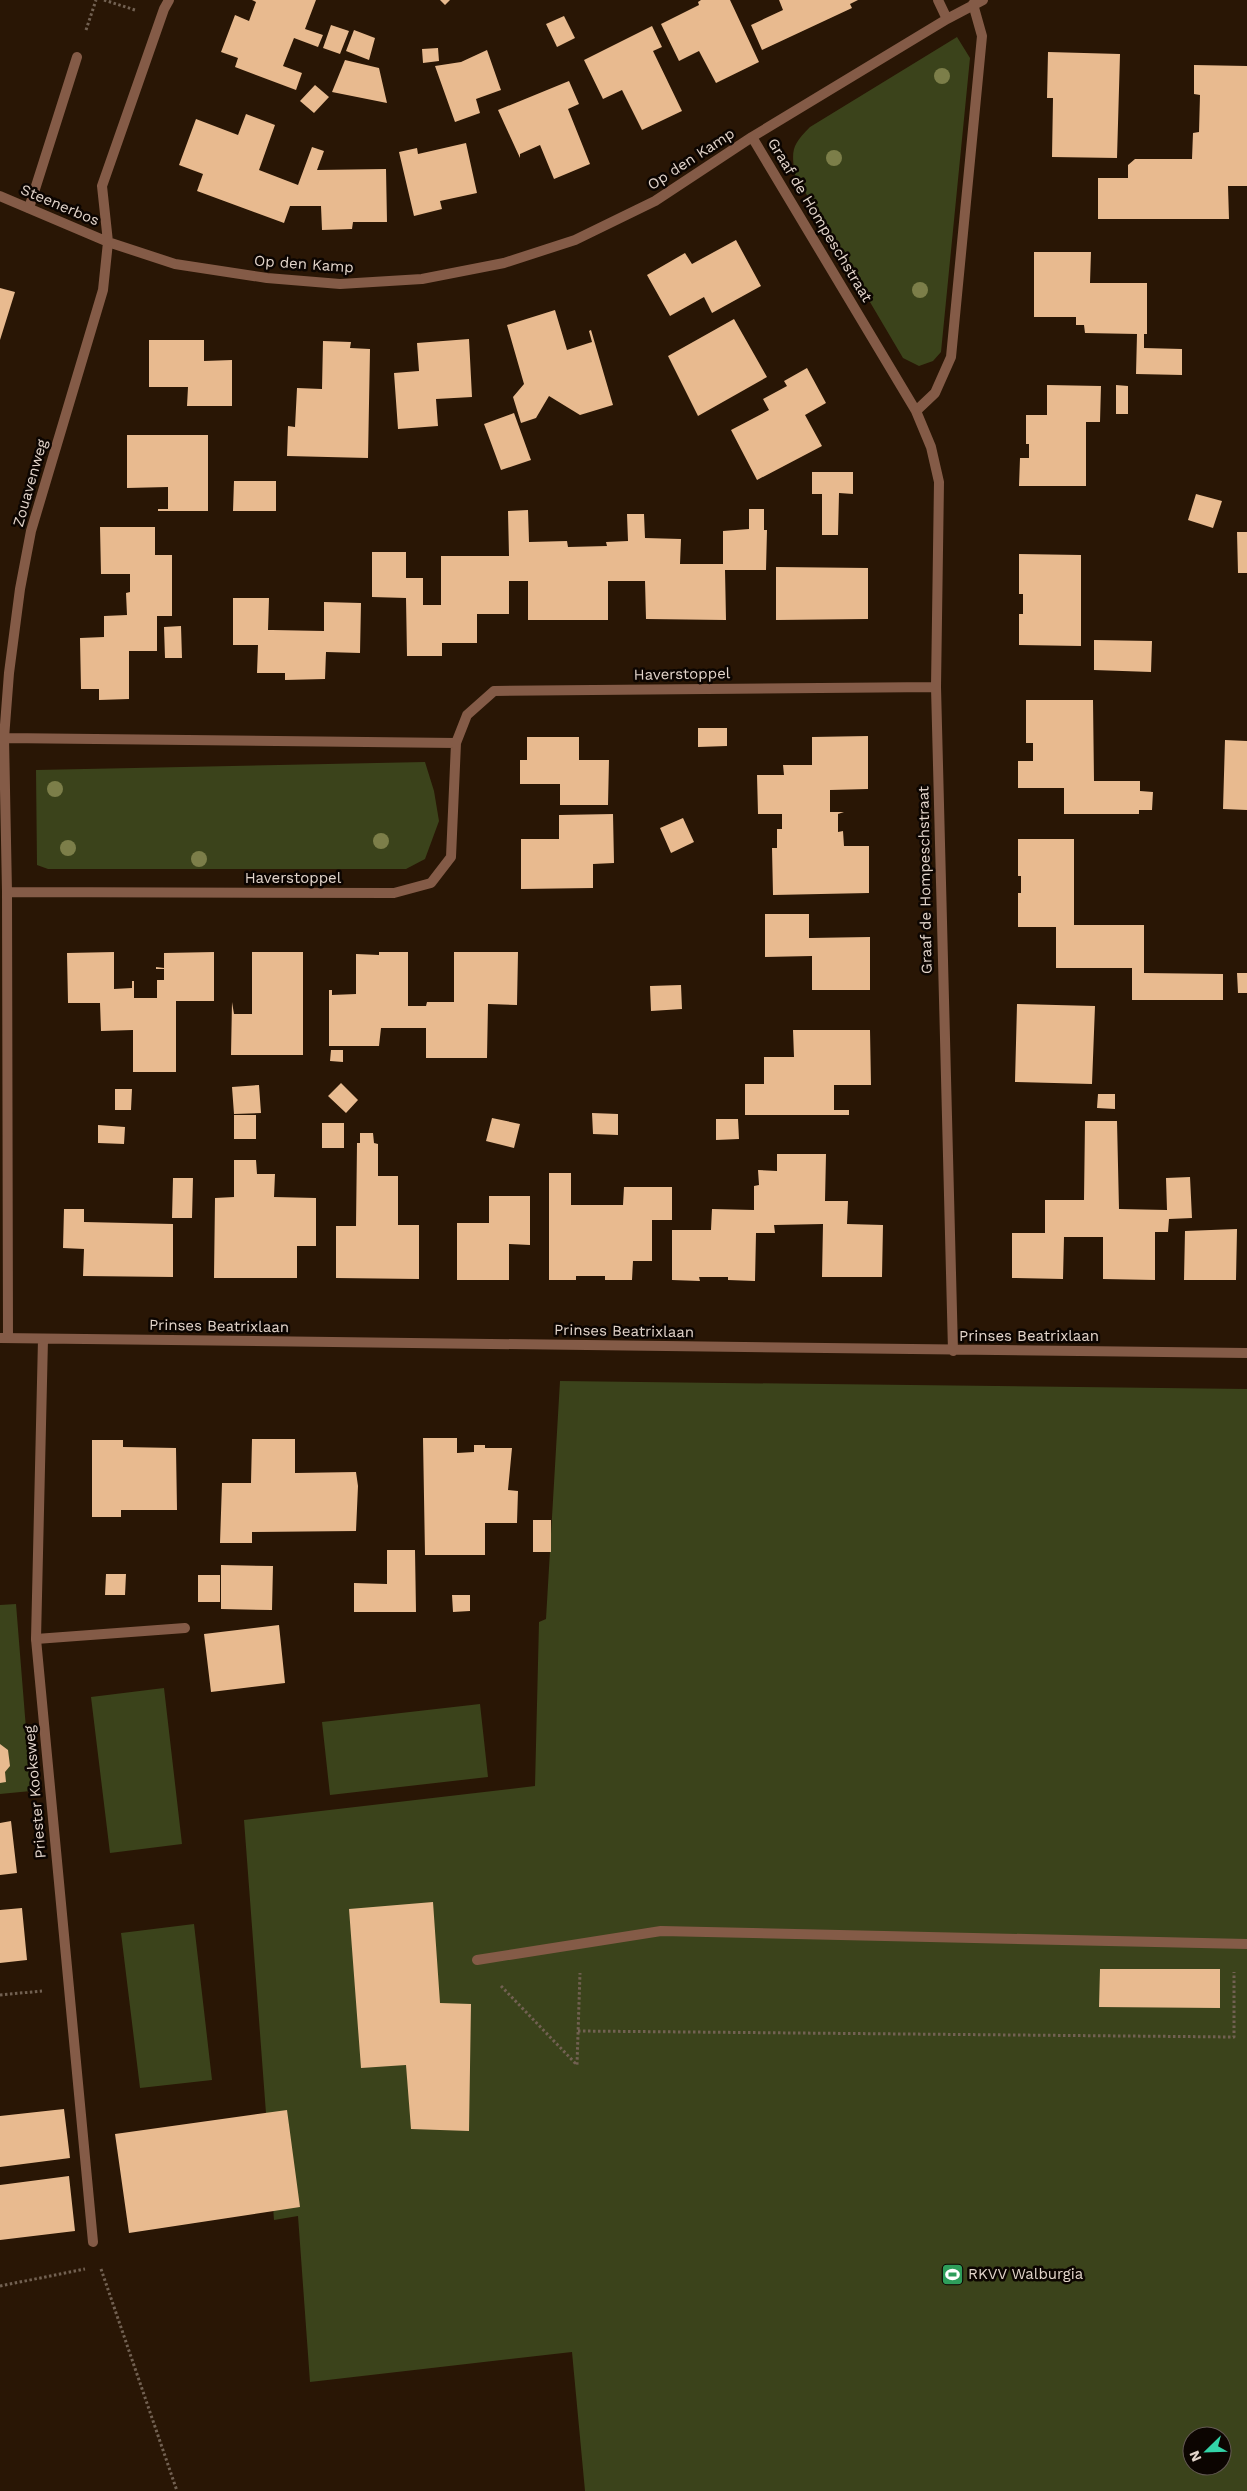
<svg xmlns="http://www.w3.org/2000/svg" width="1247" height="2491" font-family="'Work Sans',sans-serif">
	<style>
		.green { fill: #3b431b; fill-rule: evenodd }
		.building { fill: #e8ba8f }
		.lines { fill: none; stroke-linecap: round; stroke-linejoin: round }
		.path { stroke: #726152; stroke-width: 3; stroke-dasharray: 2.5 2.5; stroke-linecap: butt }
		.lane { stroke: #845b47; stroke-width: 10 }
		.street { stroke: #845b47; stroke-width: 10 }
		.tree { fill: #7c7e49 }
		.labels { text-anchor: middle; stroke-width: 5; stroke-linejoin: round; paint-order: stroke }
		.street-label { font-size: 15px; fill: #e3d5cb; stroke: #0c0501 }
		.poi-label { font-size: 15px; fill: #e3d5cb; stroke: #0c0501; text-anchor: start }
	</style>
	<rect width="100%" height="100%" fill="#291605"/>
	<path class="green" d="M957 37 970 58 941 352 933 361 919 366 903 358 795 175C791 150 792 145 810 127Z
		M425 762 434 791 439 821 425 859 406 869H48L37 865 36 770Z
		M560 1381 1247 1389V2491H585L572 2352 310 2382 298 2216 274 2220 244 1820 535 1786 539 1622 546 1619ZM1192 2436H1222V2466H1192Z
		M16 1604 31 1791 0 1794V1605Z
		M164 1688 182 1844 110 1853 91 1697Z
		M480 1704 488 1777 330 1795 322 1722Z
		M194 1924 212 2080 140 2088 121 1933Z"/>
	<path class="building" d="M252 0H316L305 29 323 35 318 47 294 38 283 66 302 73 296 90 235 67 238 58 221 52 235 15 249 21 256 2Z
		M440 0H450L445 5Z
		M701 0H730L759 62 716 83 699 51 679 61 661 24 699 5 698 2Z
		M779 0H858L850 4 852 8 762 50 751 25 783 10Z
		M564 16 575 38 557 47 546 24Z
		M331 25 349 31 340 54 323 48Z
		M652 26 662 47 653 51 682 111 642 130 622 90 603 99 584 60Z
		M354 30 375 38 369 60 346 51Z
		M438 48 439 61 423 63 422 49Z
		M487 50 501 90 476 99 480 113 455 122 435 66 461 62Z
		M1048 52 1120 54 1117 158 1052 157 1053 98H1047Z
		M345 60 379 68 387 103 332 92Z
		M1194 65 1247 66V186H1228L1229 219H1098V178H1128V165L1135 159H1192L1193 133 1199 132 1200 95 1194 94Z
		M569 81 579 104 568 109 590 164 554 179 540 145 520 154V158L498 110Z
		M315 85 329 97 314 113 300 101Z
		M246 114 275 125 259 170 298 185 312 147 324 151 317 170 386 169 387 222H353L352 229 322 230 321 206H290L284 223 197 191 203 174 179 165 196 119 238 135Z
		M466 143 477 193 440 201 442 209 414 216 399 152 417 148 418 154Z
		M736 240 761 286 712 313 704 297 670 316 647 275 685 253 692 264Z
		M1034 252H1091L1090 283H1147V334H1144V348L1182 349V375L1136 374 1137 334 1085 333 1084 325H1076V317H1034Z
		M0 288 15 292 0 340Z
		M555 310 567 350 592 342 589 331 591 330 613 405 580 415 549 396 536 418 521 423 513 397 524 384 507 325Z
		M734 319 767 377 698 416 668 356Z
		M469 339 472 397 436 399 438 426 398 429 394 373 419 371 417 343Z
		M149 340H204V361L232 360V406H187L188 387H149Z
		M323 341 351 342 350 348 370 349 368 458 287 456 288 426 295 427 297 388 322 389Z
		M807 368 826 403 805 415 822 446 757 480 731 430 769 410 763 399 787 386 784 381Z
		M1047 385 1101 386 1100 422H1086V486H1019L1020 458H1029V444H1026V415H1047Z
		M1116 385 1128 386V414H1116Z
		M514 413 531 460 501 470 484 424Z
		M127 435H208V511H158V509H168V487L127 488Z
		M812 472H853V494L839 493 838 535H822V494H812Z
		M234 481H276V511H233Z
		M1196 494 1222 501 1213 528 1188 520Z
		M749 509H764V530H767L766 570H725L726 620 646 619 645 581H608V620H528V581H509V614H477V643H442V656H407L406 598 372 597V552H406V578H423V605H441V556H509L508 511 528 510 529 542 567 541 568 547 607 546 606 542 628 541 627 514H644L645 538 681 539 680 564H723V531L749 529Z
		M100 527H155V555H172V616H157V651H129V699L99 700V689H81L80 638 104 637V616L127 615 126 593 130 592V574H101Z
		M1237 532H1247V573H1238Z
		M1019 554 1081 555V646L1019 645V614H1023V594H1019Z
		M776 567 868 568V619L776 620Z
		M233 598H269L268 630H272L324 631V602L361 603 360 653 326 652 325 679 285 680V673H257L258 645H233Z
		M181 626 182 658H165L164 627Z
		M1094 640 1152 641 1151 672 1094 670Z
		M1026 700H1093L1094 781H1140V791L1153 792 1152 810H1139V814H1064V788H1018V761H1033V743H1026Z
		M698 728H727V746L698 747Z
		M868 736V789L830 790V812H844L838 814V832L843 831 844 846H869V893L773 895 772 848H777V829H782V814H758L757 775H784L783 765H812V737Z
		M527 737H579V760H609L608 805H560V784H520V760H527Z
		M1225 740 1247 741V810L1223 809Z
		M613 814 614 863 593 864V888L521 889V839H559V815Z
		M683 818 694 842 671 853 660 828Z
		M1018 839H1074V925H1144V973L1223 974V1000H1132V968H1056V927H1018V893H1021V876H1018Z
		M765 914H809V938L870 937V990H812V956L765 957Z
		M114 952V989L132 988V981H134V998H157V980H164V969H156V967L164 968V953L214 952V1001H176V1072H133V1030L101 1031 100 1003H68L67 953Z
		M252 952H303V1055H231L232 1002 234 1014H252Z
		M379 952H408V1006H426L427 1002H454V952H518L517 1005 488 1004 487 1058H426V1028H381L379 1046H329V990H332V995L356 994V954L379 955Z
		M1237 973H1247V993H1238Z
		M681 985 682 1009 651 1011 650 986Z
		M1017 1004 1095 1006 1092 1084 1015 1082Z
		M793 1030H870L871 1085H834V1110H849V1115H745V1084H764V1057H794Z
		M331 1050H343V1062L330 1061Z
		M341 1083 358 1100 346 1113 328 1096Z
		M259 1085 261 1113 234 1114 232 1087Z
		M115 1089H132L131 1110H115Z
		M1098 1094H1115V1109L1097 1108Z
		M592 1113 618 1114V1135L593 1134Z
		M234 1115H256V1139H234Z
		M492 1118 520 1124 514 1148 486 1141Z
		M716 1119H738L739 1139 716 1140Z
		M1085 1121H1117L1119 1209 1167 1210 1166 1178 1190 1177 1192 1218 1169 1219 1168 1232H1155V1280L1103 1279V1237H1064L1063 1279 1012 1278V1233H1045V1200H1084Z
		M322 1123H344V1148H322Z
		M98 1125 125 1127 124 1144 98 1143Z
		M360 1133H373L374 1143 378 1144V1176H398V1225H419V1279L336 1278V1226H356L357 1143H360Z
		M777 1154H826L825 1201H848L847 1224 883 1225 882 1277H822L823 1224 774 1225 775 1233H756L755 1281 728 1280V1277H699L700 1281 672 1280V1230H711L712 1209 754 1210V1186L759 1185 758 1170 777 1171Z
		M234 1160H256L257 1174H275L274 1197 316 1198V1246H297V1278H214L215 1198 234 1197Z
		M549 1173H571V1205H623L624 1187H672V1220H652V1261H633L632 1280H605V1276H576V1280H549Z
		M173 1178H193L192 1218H172Z
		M489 1196H530V1245L509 1244V1280H457V1223H489Z
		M64 1209H84V1222L173 1224V1277L83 1276 84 1249 63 1248Z
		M1237 1229 1236 1280H1184L1185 1231Z
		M423 1438H457V1453L474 1452V1445H485V1448H512L508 1490 518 1491 517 1523H485V1555H425Z
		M252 1439H295V1473L356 1472 358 1486 356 1531 252 1532V1543H220L222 1483H251Z
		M92 1440H123V1447L176 1448 177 1510H121V1517H92Z
		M533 1520H551V1552H533Z
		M387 1550H415L416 1612H354V1583L387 1584Z
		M221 1565 273 1566 272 1610 221 1609Z
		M106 1574H126L125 1595H105Z
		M198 1575H220V1602H198Z
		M452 1595H470V1611L453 1612Z
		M279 1625 285 1683 211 1692 204 1634Z
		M0 1744 8 1750 10 1766 5 1772 6 1782 0 1783Z
		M11 1821 17 1873 0 1875V1823Z
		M433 1902 440 2003 471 2004 469 2131 411 2129 406 2065 361 2068 349 1909Z
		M22 1908 27 1960 0 1963V1910Z
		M1100 1969H1220V2008L1099 2007Z
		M64 2109 70 2158 0 2167V2116Z
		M287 2110 300 2207 129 2233 115 2134Z
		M69 2176 75 2231 0 2240V2185Z"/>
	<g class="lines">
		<path class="path" d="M104 0 135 10
			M86 30 96 0
			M501 1986 577 2065 580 1973
			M0 1995 42 1991
			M578 2031 1234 2037V1972
			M101 2269 177 2491
			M0 2286 85 2269"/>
		<path class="lane" d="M29 208 77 57
			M36 1639 185 1628
			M477 1960 661 1931 1247 1944"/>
		<path class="street" d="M938 0 947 19
			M752 137 916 411
			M0 196 108 242 175 264 267 278 340 284 422 279 504 263 575 240 655 201 752 137 947 19 983 0
			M4 738 456 743
			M7 892 394 893 431 883 451 857 456 743 467 715 494 691 936 687
			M0 1338 1247 1353
			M8 1338 7 892 4 738 9 673 20 589 31 531 103 290 108 242 102 186 164 9 169 0
			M43 1339 36 1639 93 2242
			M953 1351 936 687 939 482 931 447 916 411 935 393 951 357 982 36 973 4"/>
	</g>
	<g class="tree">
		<circle cx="942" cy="76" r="8"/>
		<circle cx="834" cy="158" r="8"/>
		<circle cx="920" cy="290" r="8"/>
		<circle cx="55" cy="789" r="8"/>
		<circle cx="381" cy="841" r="8"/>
		<circle cx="68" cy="848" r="8"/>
		<circle cx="199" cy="859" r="8"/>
	</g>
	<defs>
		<symbol id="stadium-square" viewBox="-11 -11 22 22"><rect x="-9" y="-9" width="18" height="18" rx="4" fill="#2e9e5b" stroke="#0c0501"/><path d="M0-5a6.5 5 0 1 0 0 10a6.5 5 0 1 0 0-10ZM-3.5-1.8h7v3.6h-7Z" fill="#fff"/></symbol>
	</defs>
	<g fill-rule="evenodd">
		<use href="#stadium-square" x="940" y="2262" width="25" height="25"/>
	</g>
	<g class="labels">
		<g class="street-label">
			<text transform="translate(691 159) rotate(-33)" y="5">Op den Kamp</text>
			<text transform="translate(60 205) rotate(23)" y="5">Steenerbos</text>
			<text transform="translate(820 220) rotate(59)" y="5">Graaf de Hompeschstraat</text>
			<text transform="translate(304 264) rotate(4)" y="5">Op den Kamp</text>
			<text transform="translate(30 483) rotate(-74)" y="5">Zouavenweg</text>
			<text transform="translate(682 674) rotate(-1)" y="5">Haverstoppel</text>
			<text x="293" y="883">Haverstoppel</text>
			<text transform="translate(925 880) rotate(-91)" y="5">Graaf de Hompeschstraat</text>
			<text transform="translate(219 1326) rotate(1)" y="5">Prinses Beatrixlaan</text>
			<text transform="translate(624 1331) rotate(1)" y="5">Prinses Beatrixlaan</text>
			<text x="1029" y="1341">Prinses Beatrixlaan</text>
			<text transform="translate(35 1792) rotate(-95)" y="5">Priester Kooksweg</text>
		</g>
		<g class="poi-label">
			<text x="968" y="2279">RKVV Walburgia</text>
		</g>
	</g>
	<g transform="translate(1207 2451) rotate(247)"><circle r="24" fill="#0c0501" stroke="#625852"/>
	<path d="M0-4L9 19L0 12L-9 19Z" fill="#33d4a8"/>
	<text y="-8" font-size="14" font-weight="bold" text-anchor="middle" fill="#e3d5cb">N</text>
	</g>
</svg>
